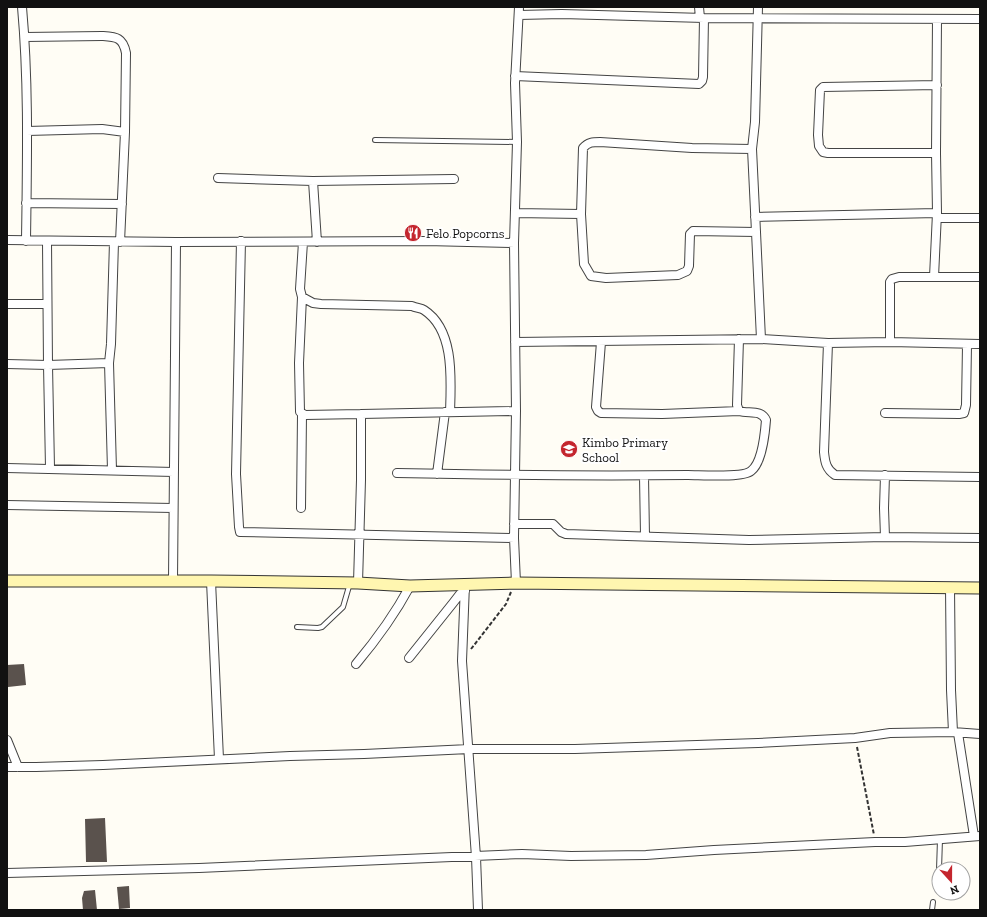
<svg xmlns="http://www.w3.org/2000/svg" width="987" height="917" font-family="'Zilla Slab',serif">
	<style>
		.building { fill: #5a524d }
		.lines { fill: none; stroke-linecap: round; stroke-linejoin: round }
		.lane-casing { stroke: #444; stroke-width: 6 }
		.street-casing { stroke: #444; stroke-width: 10 }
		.secondary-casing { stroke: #333; stroke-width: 13 }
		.path { stroke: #333; stroke-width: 2; stroke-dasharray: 4 2; stroke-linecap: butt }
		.lane { stroke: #fff; stroke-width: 4 }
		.street { stroke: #fff; stroke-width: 8 }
		.secondary { stroke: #fff6b0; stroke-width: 11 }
		.labels { text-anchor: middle; stroke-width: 4; stroke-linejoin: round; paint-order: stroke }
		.poi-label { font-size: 13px; fill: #111; stroke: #fff; text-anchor: start }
	</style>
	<rect width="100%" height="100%" fill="#fffdf5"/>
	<path class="building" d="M24 664 26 685 8 687 7 665Z
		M105 818 107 862H86L85 819Z
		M129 886 130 908 119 909 117 887Z
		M95 890 97 910H83L82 898 84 891Z"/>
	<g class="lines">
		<defs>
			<path id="lane" d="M375 140 517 142
				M297 627 318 628 322 627 343 607 350 583
				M939 870 940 839
				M932 910 933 902"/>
			<path id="street" d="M22 7C29 85 27 163 26 241
				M699 7 700 18
				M519 15 562 14 704 18 980 19
				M25 37 102 36C116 37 123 37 126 53L125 132 120 242
				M515 76 699 84 702 81 703 77 704 18
				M27 131 102 129 125 132
				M752 149 692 148 600 142C593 142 588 142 583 148L581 214 584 264 591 276 606 278 678 275 687 271 689 266 690 234 693 231 756 232 752 149 755 122 758 7
				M936 153H828L823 152 819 146 818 135 820 90 823 87 937 85
				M218 178 313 181 454 179
				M313 181 317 242
				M26 203 122 204
				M515 213 581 214
				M755 217 937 213
				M937 218H980
				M756 232 761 339
				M7 240 176 242 426 241 514 243
				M47 241 48 365 109 363 112 470
				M241 241 236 474 239 527 240 532 514 538
				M303 242 300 289 302 297 313 303 321 304 412 306C416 308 421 308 424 310 455 330 451 380 450 412
				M934 277 937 213 936 153 937 19
				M302 297 299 363 300 412 305 415 361 414V480L358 583
				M7 304H47
				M515 342 761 339 828 343 890 342 980 344
				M601 342 596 407 598 411 601 413 662 414 739 411
				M890 342V282L892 279 899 277H980
				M828 343 824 452C825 462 826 469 835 475L980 477
				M109 363 111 344 114 242
				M7 364 48 365 50 468
				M885 413 959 414 964 413 966 405 967 345
				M361 414 516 411
				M7 468 174 472
				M397 473C494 475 591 476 688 475 701 475 743 478 751 471 762 463 765 433 766 420 761 409 749 414 739 411L737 405 739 339
				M437 474 445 412
				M644 476 645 536
				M7 505 173 508
				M301 508 302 414
				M514 524H553L561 532 566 534 749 540 885 537 980 538
				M885 537 884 508 885 475
				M173 581 176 242
				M211 581 219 759
				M516 583 514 538 516 411 514 243 517 142 515 83 519 7
				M465 584 462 661 476 857 478 910
				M950 587 951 690 953 732
				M409 658 453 603 460 594 465 591
				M356 664C377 639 395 614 410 586
				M958 733 974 836
				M7 740 18 767
				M7 767H36L103 765 290 756 364 754 469 749H575L758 743 855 738 890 733 953 732 980 734
				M7 873 199 868 522 854 571 856 646 855 714 850 875 842H905L980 836"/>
			<path id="secondary" d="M7 581H211L358 583 410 586 516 583 980 588"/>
		</defs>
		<use href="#lane" class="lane-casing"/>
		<use href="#street" class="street-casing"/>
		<use href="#secondary" class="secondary-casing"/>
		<path class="path" d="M471 649 506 604 511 592
			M857 747 874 835"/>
		<use href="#lane" class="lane"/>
		<use href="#street" class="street"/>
		<use href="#secondary" class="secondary"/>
	</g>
	<defs>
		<symbol id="restaurant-disc" viewBox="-11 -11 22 22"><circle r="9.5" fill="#c4262e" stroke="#fff"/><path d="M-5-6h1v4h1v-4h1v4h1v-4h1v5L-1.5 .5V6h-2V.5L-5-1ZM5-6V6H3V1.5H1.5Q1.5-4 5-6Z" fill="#fff"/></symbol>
		<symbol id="school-disc" viewBox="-11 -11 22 22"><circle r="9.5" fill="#c4262e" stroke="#fff"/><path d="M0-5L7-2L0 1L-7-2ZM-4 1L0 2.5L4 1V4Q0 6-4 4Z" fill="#fff"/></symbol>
	</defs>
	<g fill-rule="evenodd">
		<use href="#restaurant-disc" x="403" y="223" width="20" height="20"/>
		<use href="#school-disc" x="559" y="439" width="20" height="20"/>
	</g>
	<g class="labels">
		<g class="poi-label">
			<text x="426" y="238">Felo Popcorns</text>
			<text x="582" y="447">Kimbo Primary<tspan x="582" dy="15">School</tspan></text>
		</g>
	</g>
	<rect width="987" height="917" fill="none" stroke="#111111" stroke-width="16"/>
	<g transform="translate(951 881) rotate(159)"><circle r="19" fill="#ffffff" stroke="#a0a0a0"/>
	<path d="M0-3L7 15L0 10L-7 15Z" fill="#c4262e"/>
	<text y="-6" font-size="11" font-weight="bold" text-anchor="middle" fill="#111111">N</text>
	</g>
</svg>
